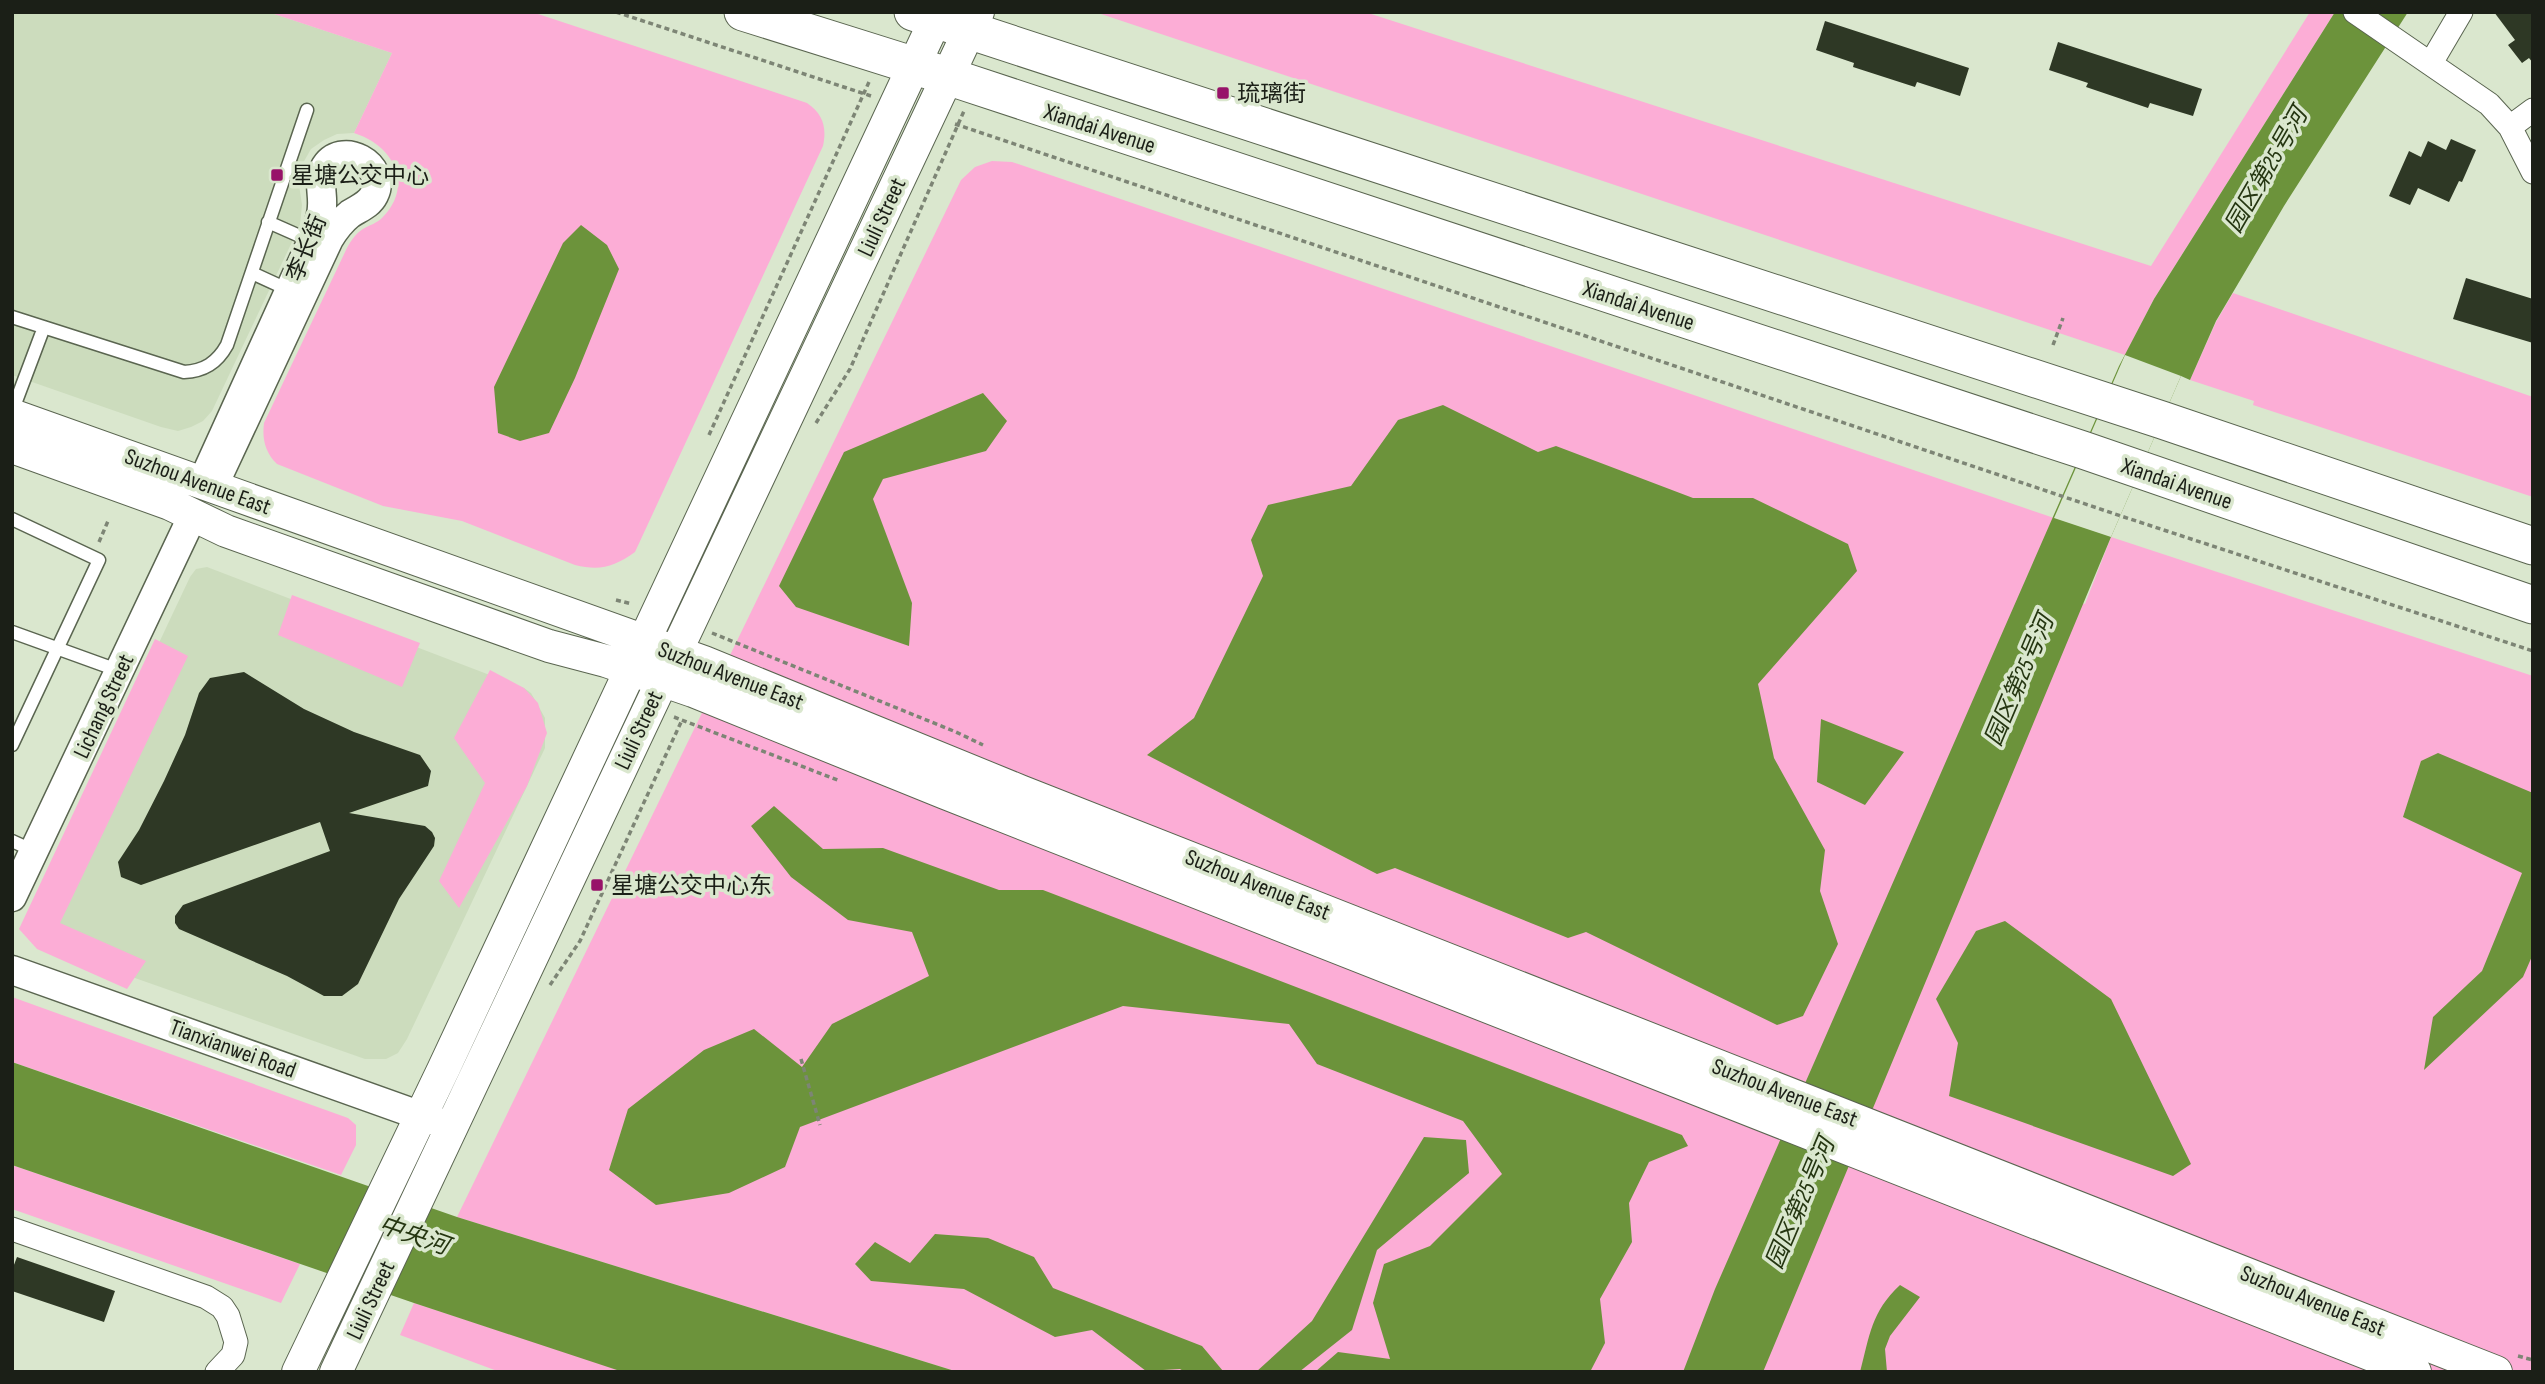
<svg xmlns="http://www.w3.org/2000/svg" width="2545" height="1384" font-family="'Sofia Sans Condensed','Noto Sans SC',sans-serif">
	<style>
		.built { fill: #ccdcbd }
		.green { fill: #fcadd6 }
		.water { fill: #6c933b }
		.pier { fill: #dae7ce }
		.building { fill: #2e3825 }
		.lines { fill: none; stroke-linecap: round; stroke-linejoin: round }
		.service-casing { stroke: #5a6550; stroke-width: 15 }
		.minor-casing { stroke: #5a6550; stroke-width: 25 }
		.tertiary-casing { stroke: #5a6550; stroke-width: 31 }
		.secondary-casing { stroke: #5a6550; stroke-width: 34 }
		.primary-casing { stroke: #5a6550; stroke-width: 39 }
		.path { stroke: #7d8575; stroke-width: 3.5; stroke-dasharray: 5 3.5; stroke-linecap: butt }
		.service { stroke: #fff; stroke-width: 12 }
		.minor { stroke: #fff; stroke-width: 23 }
		.tertiary { stroke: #fff; stroke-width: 28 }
		.secondary { stroke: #fff; stroke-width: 32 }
		.primary { stroke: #fff; stroke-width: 37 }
		.poi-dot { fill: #971369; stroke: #dae7ce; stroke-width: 2.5 }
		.labels { text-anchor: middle; stroke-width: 7; stroke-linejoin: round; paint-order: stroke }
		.poi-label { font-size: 23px; fill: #1b1f17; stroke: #dae7ce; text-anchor: start }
		.street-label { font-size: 23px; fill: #1b1f17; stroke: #dae7ce }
		.water-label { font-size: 24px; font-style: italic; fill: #253611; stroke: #dae7ce }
	</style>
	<rect width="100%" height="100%" fill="#dae7ce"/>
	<path class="built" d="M12 12H268L392 53 354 133 337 134 324 140 311 149 303 163 298 178 302 205 300 225 212 411 203 421 191 427 178 431 161 427 12 375Z
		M207 567 524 688 531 693 545 718V748L407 1039 398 1053 386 1059H365L44 946 34 908 190 577 196 569Z"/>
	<path class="green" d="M268 12H532L807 103C823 114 827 127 823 146L635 552C614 567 600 571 575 565L462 521 383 506 277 464C265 452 262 439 264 423L346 250C350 242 355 234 363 229 370 225 377 223 382 218 415 185 393 145 354 133L392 53Z
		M1095 12H1365L2151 266 2310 12H2335L2154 299 2125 355Z
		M992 161 1012 162 2054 518 2024 583 2085 604 2111 537 2533 676V1372H958L457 1217 961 180 975 167Z
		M2233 293 2533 397V497L2253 405 2254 401 2190 380 2216 322Z
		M292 595 420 643 402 687 278 635Z
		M155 639 188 656 60 923 146 961 127 989 37 949 19 929Z
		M490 670 524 688 538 703 547 733 527 786 459 908 439 881 485 783 454 738Z
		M12 997 348 1118 356 1125V1145L341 1175 12 1062Z
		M12 1165 300 1264 281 1303 12 1209Z
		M414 1303 620 1370 623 1372H500L400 1335Z"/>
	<path class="water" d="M2335 12H2408L2284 206 2216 321 2190 380 2181 376 2111 537 1763 1372H1683L1715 1289 2119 366 2154 299Z
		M581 225 607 245 619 269 575 378 549 433 520 441 498 433 494 387 563 243Z
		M983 393 1007 421 986 451 883 479 873 499 912 603 909 646 796 607 779 586 844 452Z
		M1443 405 1538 452 1556 446 1693 498H1753L1848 544 1857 571 1758 684 1774 758 1825 850 1820 891 1838 944 1803 1016 1777 1025 1586 932 1568 938 1395 868 1377 874 1147 755 1194 718 1263 576 1251 540 1268 505 1351 486 1398 420Z
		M1821 719 1904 752 1865 805 1817 782Z
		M2438 753 2533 793V954L2523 977 2424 1070 2433 1017 2482 971 2522 873 2403 817 2421 761Z
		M774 806 823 849 883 848 999 890H1043L1682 1135 1688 1146 1649 1162 1629 1203 1632 1242 1600 1299 1605 1343 1590 1372H1315L1338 1352 1390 1359 1373 1303 1384 1264 1430 1246 1502 1174 1463 1121 1317 1064 1289 1024 1123 1006 800 1127 785 1167 729 1193 656 1205 609 1170 628 1109 704 1050 754 1029 802 1067 832 1024 929 976 912 932 848 920 791 877 751 826Z
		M2005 921 2111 999 2191 1164 2173 1176 1949 1096 1958 1043 1936 999 1976 931Z
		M12 1062 457 1217 958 1372H623L414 1303 12 1165Z
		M1424 1137 1466 1140 1469 1173 1377 1250 1352 1330 1299 1372H1256L1312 1321Z
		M935 1234 988 1238 1034 1257 1053 1288 1202 1346 1223 1371 1234 1372H1185L1180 1369 1146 1371 1092 1330 1055 1337 964 1289 871 1281 855 1264 875 1242 910 1263Z
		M1900 1285 1920 1297 1890 1336 1885 1349 1887 1372H1860C1870 1335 1871 1312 1900 1285Z"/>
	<path class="pier" d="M2125 355 2181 376 2111 537 2054 518Z"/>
	<path class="building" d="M2494 12H2533V63L2529 58 2522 63 2508 45 2515 40Z
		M1825 21 1969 68 1960 96 1917 82 1915 87 1853 67 1854 63 1816 50Z
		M2058 42 2202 89 2193 116 2150 103 2148 108 2086 87 2088 83 2049 70Z
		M2451 139 2476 150 2462 182 2459 181 2449 202 2418 188 2410 205 2389 196 2409 151 2421 157 2428 141 2446 150Z
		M2466 278 2533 299V343L2453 319Z
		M244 672 304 709 354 732 420 755 431 771 428 786 349 813 425 826 432 832 435 838 434 846 399 899 358 984 342 996H324L287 976 179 929 175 923V916L183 905 330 851 320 822 141 885 121 877 118 862 139 830 164 781 185 735 199 693 210 678Z
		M17 1257 115 1291 104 1322 12 1291V1270Z"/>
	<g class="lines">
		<defs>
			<path id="service" d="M268 222 311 241
				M252 273 289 290
				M12 317 184 372C204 371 217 363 227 345L307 110
				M12 412 44 327
				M12 519 99 560 12 745
				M12 632 120 671
				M12 841 34 851"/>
			<path id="minor" d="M2355 12 2489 104 2510 127 2533 172
				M2431 63 2461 12
				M2510 127 2533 110
				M12 1229 206 1297 222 1307 228 1316 236 1342 233 1355 217 1372"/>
			<path id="tertiary" d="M202 483 316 232C319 223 322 215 322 206 323 193 318 181 324 169 340 138 389 165 374 195 369 205 359 208 350 214 340 222 335 229 329 239L213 487
				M12 897 193 515
				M12 970 441 1123"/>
			<path id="secondary" d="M12 415 704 662 1020 791 2496 1372
				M12 447 170 504 226 531 549 646 606 661 693 691 945 793 2415 1372
				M298 1372 443 1070 939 12
				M336 1372 978 12"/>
			<path id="primary" d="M743 12 947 76 2083 450 2533 605
				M913 12 2162 420 2533 546"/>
		</defs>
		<use href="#service" class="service-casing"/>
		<use href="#minor" class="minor-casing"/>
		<use href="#tertiary" class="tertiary-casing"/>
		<use href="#secondary" class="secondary-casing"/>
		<use href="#primary" class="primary-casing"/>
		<path class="path" d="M616 12 871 96
			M955 124 2121 516 2533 651
			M2053 345 2063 318
			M816 423 850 369 964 111
			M709 435 869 82
			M99 542 108 521
			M616 600 632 604
			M712 633 956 732 983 745
			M674 717 840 781
			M550 985 580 941 682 720
			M801 1059 820 1125
			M2518 1356 2533 1360"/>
		<use href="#service" class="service"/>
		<use href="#minor" class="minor"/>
		<use href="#tertiary" class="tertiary"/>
		<use href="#secondary" class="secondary"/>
		<use href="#primary" class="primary"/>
	</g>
	<g class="poi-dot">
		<rect x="1216" y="86" width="14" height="14" rx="3.5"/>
		<rect x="270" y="168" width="14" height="14" rx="3.5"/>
		<rect x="590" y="878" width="14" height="14" rx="3.5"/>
	</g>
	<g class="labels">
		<g class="poi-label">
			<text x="1237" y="101">琉璃街</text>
			<text x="291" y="183">星塘公交中心</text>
			<text x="611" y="893">星塘公交中心东</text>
		</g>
		<g class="street-label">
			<text transform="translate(1100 128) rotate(18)" y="8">Xiandai Avenue</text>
			<text transform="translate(881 217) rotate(-65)" y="8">Liuli Street</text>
			<text transform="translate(306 248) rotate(-68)" y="8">李长街</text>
			<text transform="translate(1639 305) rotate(18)" y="8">Xiandai Avenue</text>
			<text transform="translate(198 481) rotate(20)" y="8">Suzhou Avenue East</text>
			<text transform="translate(2177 483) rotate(19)" y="8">Xiandai Avenue</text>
			<text transform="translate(731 675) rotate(21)" y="8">Suzhou Avenue East</text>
			<text transform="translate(103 706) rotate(-65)" y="8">Lichang Street</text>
			<text transform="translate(638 730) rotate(-65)" y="8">Liuli Street</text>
			<text transform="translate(1258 884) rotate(22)" y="8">Suzhou Avenue East</text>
			<text transform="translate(233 1048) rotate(20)" y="8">Tianxianwei Road</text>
			<text transform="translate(1785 1092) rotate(21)" y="8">Suzhou Avenue East</text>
			<text transform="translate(370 1300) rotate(-65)" y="8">Liuli Street</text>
			<text transform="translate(2313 1300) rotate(22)" y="8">Suzhou Avenue East</text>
		</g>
		<g class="water-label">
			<text transform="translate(2266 170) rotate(-60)" y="8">园区第25号河</text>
			<text transform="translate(2019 680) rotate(-67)" y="8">园区第25号河</text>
			<text transform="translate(1800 1203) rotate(-67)" y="8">园区第25号河</text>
			<text transform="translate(414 1235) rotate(19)" y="8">中央河</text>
		</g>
	</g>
	<rect width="2545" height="1384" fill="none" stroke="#1b1f17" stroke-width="28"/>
</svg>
